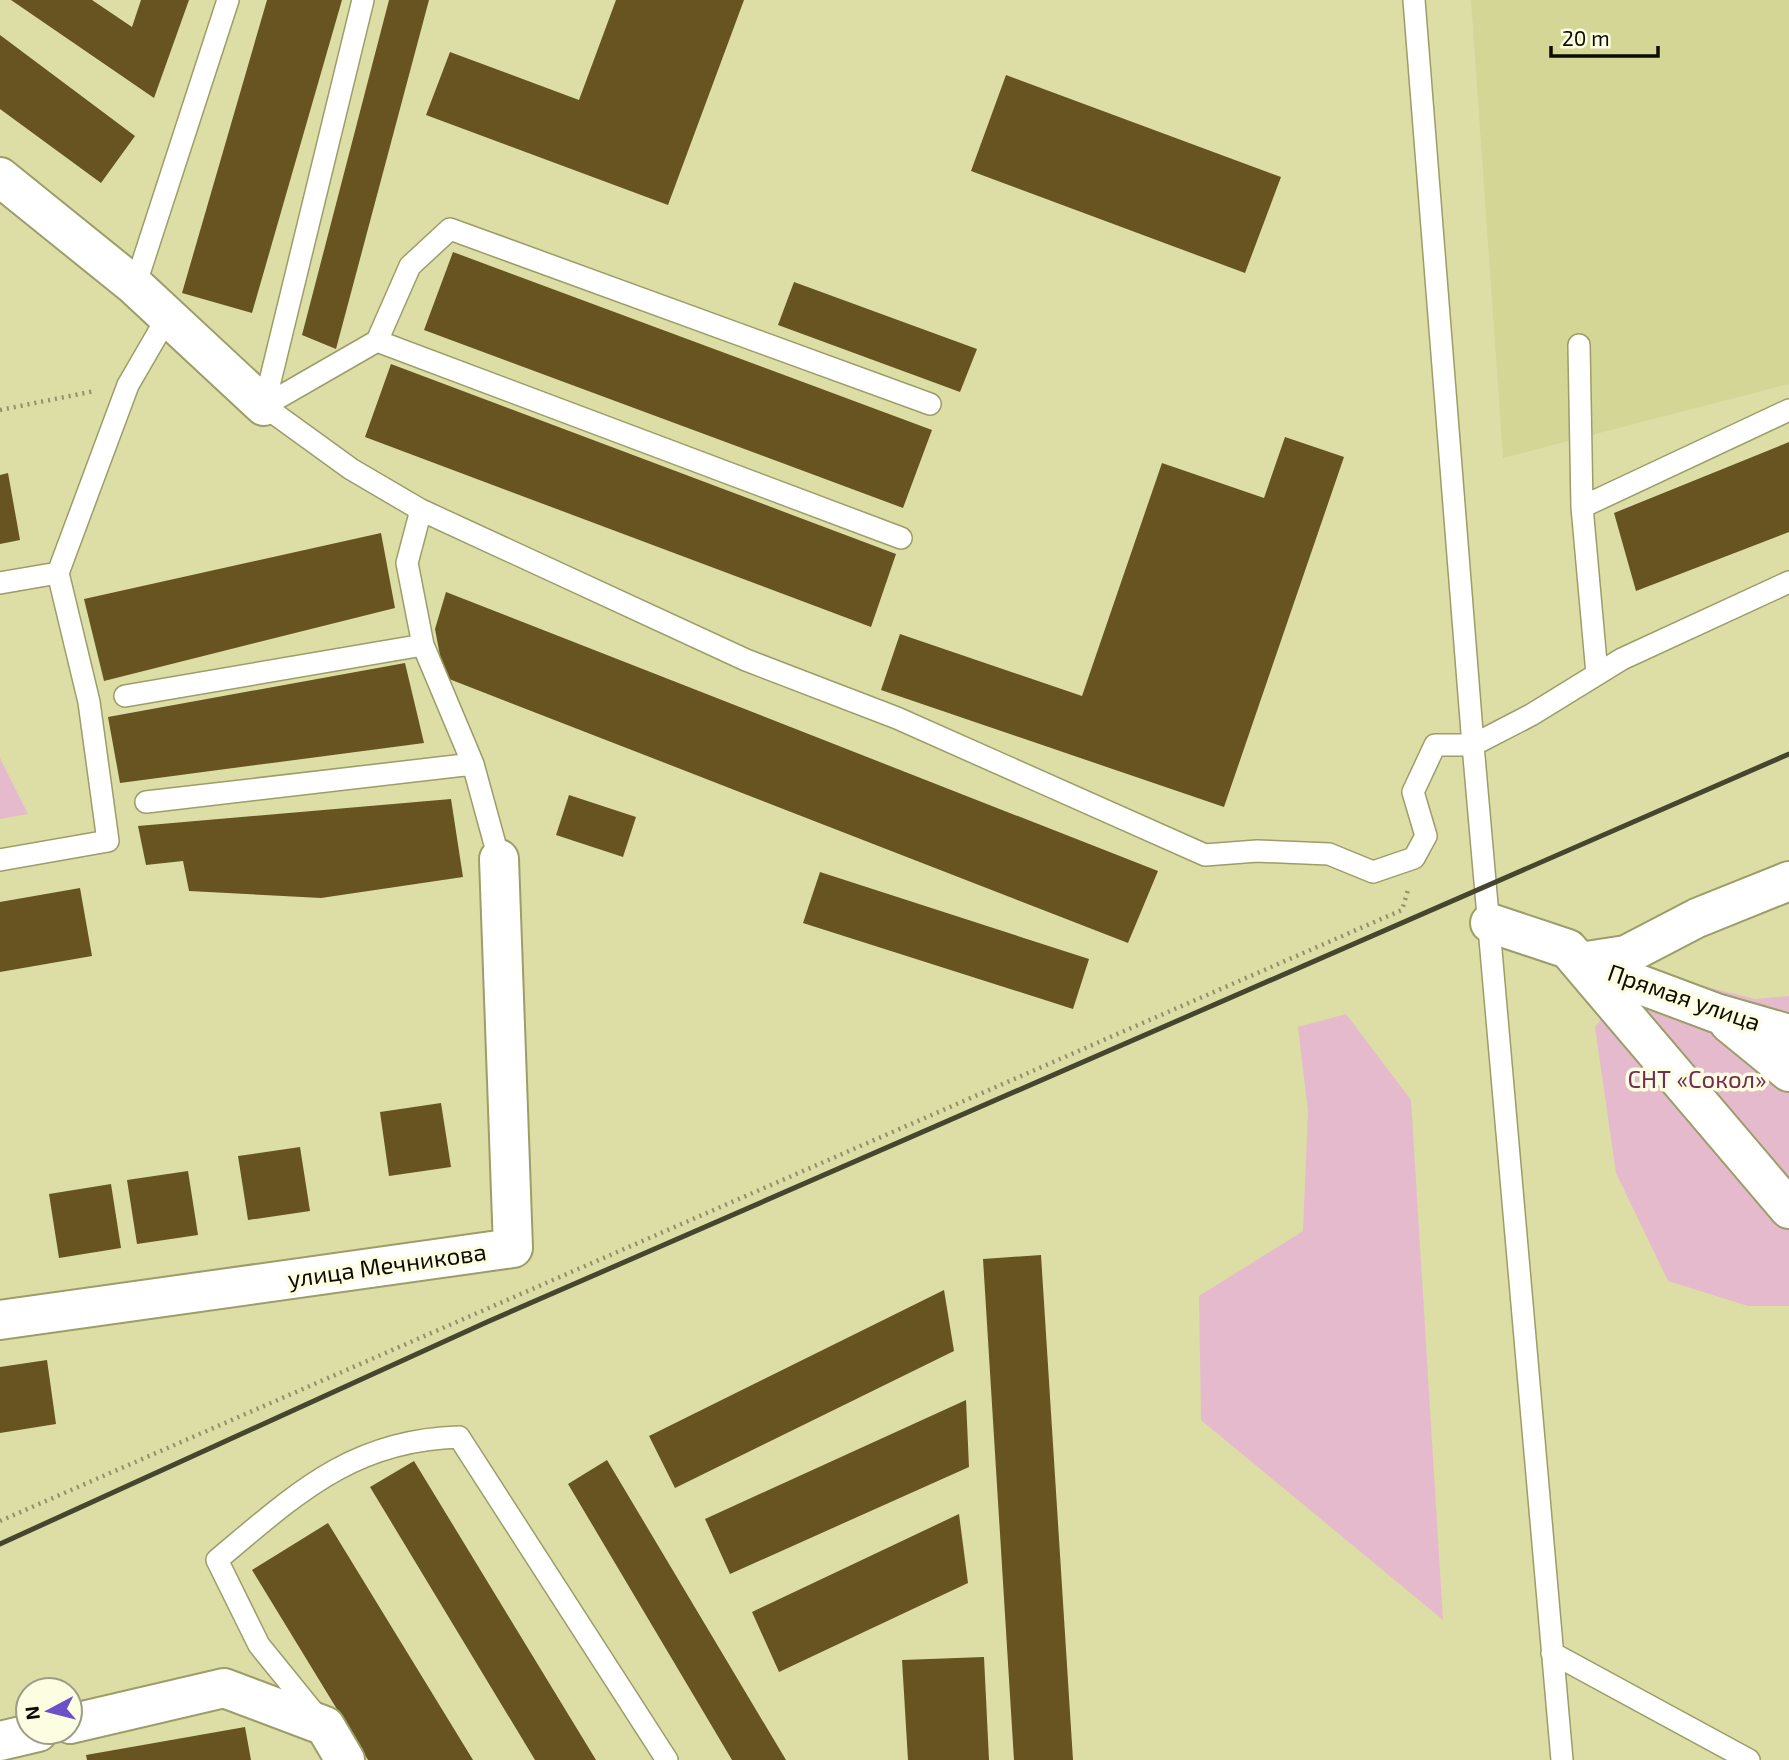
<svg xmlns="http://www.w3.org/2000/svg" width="1789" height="1760" font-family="'Exo 2',sans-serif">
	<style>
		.built { fill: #d4d696 }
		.green { fill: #e5bacd }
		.building { fill: #675421 }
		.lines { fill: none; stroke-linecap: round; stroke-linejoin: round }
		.lane-casing { stroke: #9c9d68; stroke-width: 24 }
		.street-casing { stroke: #9c9d68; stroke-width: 42 }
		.path { stroke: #909169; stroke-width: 4.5; stroke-dasharray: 2 5; stroke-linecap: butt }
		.lane { stroke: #fff; stroke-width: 21 }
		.street { stroke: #fff; stroke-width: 38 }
		.rail { stroke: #46462e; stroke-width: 5 }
		.labels { text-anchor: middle; stroke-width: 7; stroke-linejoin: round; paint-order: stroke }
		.street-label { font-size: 24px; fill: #0d0c00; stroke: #fcfde1 }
		.park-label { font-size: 24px; fill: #752c54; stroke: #fcfde1 }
	</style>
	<rect width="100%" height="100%" fill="#dcdea6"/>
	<path class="built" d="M1471 0H1789V384L1503 458Z"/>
	<path class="green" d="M0 758 28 814 0 819Z
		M1640 970 1755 999 1789 996V1306H1748L1668 1281 1616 1173 1595 1027Z
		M1346 1014 1411 1100 1443 1620 1201 1420 1199 1296 1303 1231 1308 1111 1298 1027Z"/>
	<path class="building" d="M11 0H92L132 27 141 0H189L154 98Z
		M267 0H342L252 313 182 293Z
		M389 0H429L336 349 302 335Z
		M616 0H744L668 205 426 115 450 52 579 100Z
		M0 35 135 136 101 183 0 109Z
		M1006 75 1281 177 1245 273 971 171Z
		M453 252 932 430 903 508 424 330Z
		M794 282 977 349 960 392 778 325Z
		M391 364 896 554 871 627 365 437Z
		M1285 437 1344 457 1224 807 881 690 900 634 1082 696 1162 463 1264 498Z
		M1789 442V532L1636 591 1614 513Z
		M8 473 20 540 0 544V475Z
		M381 533 395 608 104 681 84 599Z
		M446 592 1158 871 1128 943 444 677 435 629Z
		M405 663 424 743 120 783 108 717Z
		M569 795 636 817 623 857 556 835Z
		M451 799 463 877 321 898 189 891 183 861 146 865 138 826Z
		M820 872 1089 959 1073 1009 803 923Z
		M80 888 92 956 0 972V902Z
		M441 1103 451 1167 389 1176 380 1112Z
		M300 1147 310 1211 248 1220 238 1156Z
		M188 1171 198 1235 137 1244 127 1180Z
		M111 1184 121 1248 59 1258 49 1194Z
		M1041 1255 1073 1760H1014L983 1259Z
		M944 1290 954 1351 675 1488 649 1436Z
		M47 1360 56 1424 0 1433V1367Z
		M966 1400 969 1467 730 1574 705 1519Z
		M607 1460 786 1760H732L568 1484Z
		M414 1461 596 1760H535L370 1487Z
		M959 1514 968 1583 779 1672 752 1612Z
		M328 1523 473 1760H368L252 1570Z
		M984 1657 989 1760H908L902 1660Z
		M245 1727 251 1760H87L86 1755Z"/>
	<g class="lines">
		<defs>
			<path id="lane" d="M1414 0 1473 745 1562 1760
				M135 286 228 0
				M377 341 410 266 450 229 930 404
				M1579 345 1582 507
				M264 406 351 469 421 510 746 660 897 718 1205 855 1257 851 1329 854 1373 872 1414 858 1426 836 1413 792 1435 745H1473L1531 715 1622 659 1789 582
				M264 406 377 341 901 538
				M264 406 363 0
				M0 583 58 573 128 385 168 316
				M423 645 473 764 499 859
				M1597 674 1582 507 1789 410
				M125 696 423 645 407 563 421 510
				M146 802 473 764
				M0 860 108 841 89 702 58 573
				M1552 1653 1749 1760
				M319 1719 259 1645 217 1560C295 1495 351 1440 459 1437L667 1760"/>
			<path id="street" d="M0 177 135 286 264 406
				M1490 923 1568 949 1789 1209
				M1580 962 1626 955 1697 918 1789 881
				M1585 964 1716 1013 1789 1034
				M1729 1023 1789 1072
				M0 1320 513 1248 499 859
				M70 1724 224 1688 325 1726 345 1760
				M0 1741 38 1732"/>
		</defs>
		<use href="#lane" class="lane-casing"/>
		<use href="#street" class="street-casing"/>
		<path class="path" d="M0 410 95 391
			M0 1521 1402 910 1408 890"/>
		<use href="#lane" class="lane"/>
		<use href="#street" class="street"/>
		<path class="rail" d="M0 1544 487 1322 1789 754"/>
	</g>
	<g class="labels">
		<g class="street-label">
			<text transform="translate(1684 998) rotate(19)" y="8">Прямая улица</text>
			<text transform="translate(387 1266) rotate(-8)" y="8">улица Мечникова</text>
		</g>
		<g class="park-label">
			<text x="1697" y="1088">СНТ «Сокол»</text>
		</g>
	</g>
	<g transform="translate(49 1711) rotate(263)"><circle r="33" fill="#fcfde1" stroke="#9c9d87" stroke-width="2"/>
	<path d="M0-5L12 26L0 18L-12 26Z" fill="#6c50c9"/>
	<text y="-10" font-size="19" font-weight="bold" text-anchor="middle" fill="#0d0c00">N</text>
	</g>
	<path d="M1551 46v10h107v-10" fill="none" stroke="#0d0c00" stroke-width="3.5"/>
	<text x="1562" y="46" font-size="21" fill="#0d0c00" stroke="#fcfde1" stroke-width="5" paint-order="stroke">20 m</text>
</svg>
